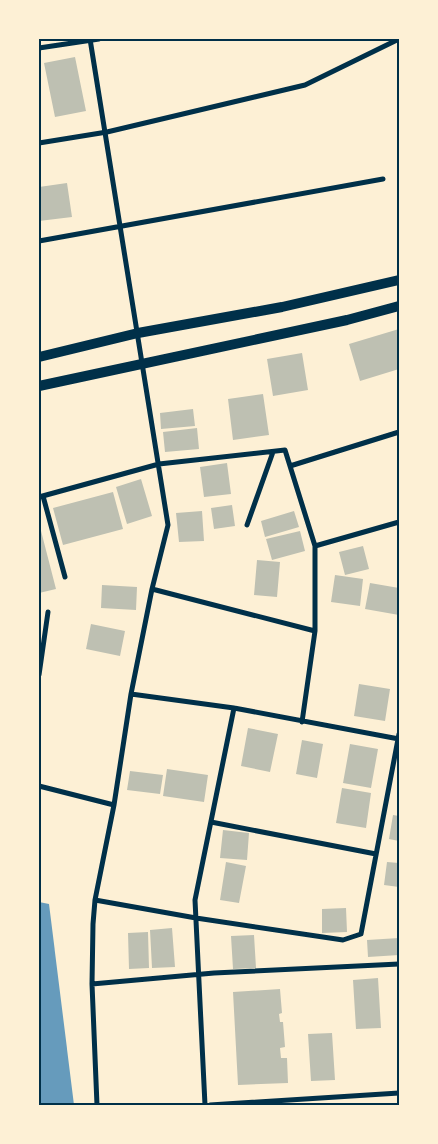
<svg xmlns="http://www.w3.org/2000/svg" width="438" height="1144" font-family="Poppins,sans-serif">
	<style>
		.water { fill: #669bbc }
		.building { fill: #bec0b2 }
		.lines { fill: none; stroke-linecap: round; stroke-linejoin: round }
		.minor { stroke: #003049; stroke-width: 5 }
		.secondary { stroke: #003049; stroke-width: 10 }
		.neatline { fill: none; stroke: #003049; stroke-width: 2 }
	</style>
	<rect width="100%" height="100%" fill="#fdf0d5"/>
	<path class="water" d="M39 902 49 904 74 1105H39Z"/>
	<path class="building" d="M75 57 86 111 55 117 44 63Z
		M67 183 72 217 39 221V187Z
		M399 329V369L360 381 349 344Z
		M302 353 308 390 273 396 267 359Z
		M263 394 269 435 233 440 228 399Z
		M193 409 195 426 161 429 160 413Z
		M197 428 199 449 165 452 163 432Z
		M227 463 231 494 204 497 200 467Z
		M141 479 152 516 127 524 116 487Z
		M113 492 123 529 63 545 53 508Z
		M232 505 235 526 214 529 211 508Z
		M202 511 204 541 179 542 176 513Z
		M294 511 299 527 265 537 261 521Z
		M39 523 56 589 39 593Z
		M300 531 305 551 272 560 266 539Z
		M363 546 369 569 345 575 339 552Z
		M257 560 280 562 277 597 254 595Z
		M335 575 363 579 360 606 331 602Z
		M370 583 399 588V615L365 609Z
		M102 585 137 587 136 610 101 608Z
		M91 624 125 631 120 656 86 649Z
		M359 684 390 689 385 721 354 716Z
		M248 728 278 734 270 772 241 766Z
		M302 740 323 744 317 778 296 774Z
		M350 744 378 749 371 788 343 783Z
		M167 769 208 775 204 802 163 796Z
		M130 771 163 775 160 794 127 790Z
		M342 788 371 793 366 828 336 823Z
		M393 815 399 816V841L389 839Z
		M223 830 249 833 247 860 220 858Z
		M226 862 246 866 239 903 220 900Z
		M387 862 399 863V887L384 885Z
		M346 908 347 932 322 933V909Z
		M172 928 175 967 152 968 150 930Z
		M148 932 149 968 129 969 128 933Z
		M254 935 256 968 233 969 231 936Z
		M399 938V955L368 957 367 940Z
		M378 978 381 1028 356 1029 353 980Z
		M280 989 282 1013 279 1014 280 1022H283L285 1047 280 1048 281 1058H287L288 1083 238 1085 233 992Z
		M332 1033 335 1080 311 1081 308 1034Z"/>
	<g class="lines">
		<path class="minor" d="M90 39 168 525 152 589 131 694 114 805 95 900 93 924 92 984 97 1105
			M39 48 99 39
			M39 143 107 132 305 85 399 39
			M39 241 383 179
			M290 466 399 432
			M43 496 65 577
			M39 497 159 464 285 450 315 546V631L302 722
			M247 525 273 452
			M315 546 399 522
			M152 589 315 631
			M39 675 48 612
			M131 694 234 708 399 739
			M39 786 114 805
			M211 822 376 854
			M95 900 196 918 343 940 361 934 399 734
			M92 984 214 973 399 964
			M205 1105 195 900 234 708
			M210 1105 399 1093"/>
		<path class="secondary" d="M39 357 138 333 282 307 399 280
			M39 386 347 320 399 306"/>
	</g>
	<rect width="438" height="1144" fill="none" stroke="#fdf0d5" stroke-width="80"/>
	<rect x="40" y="40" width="358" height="1064" class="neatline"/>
</svg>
